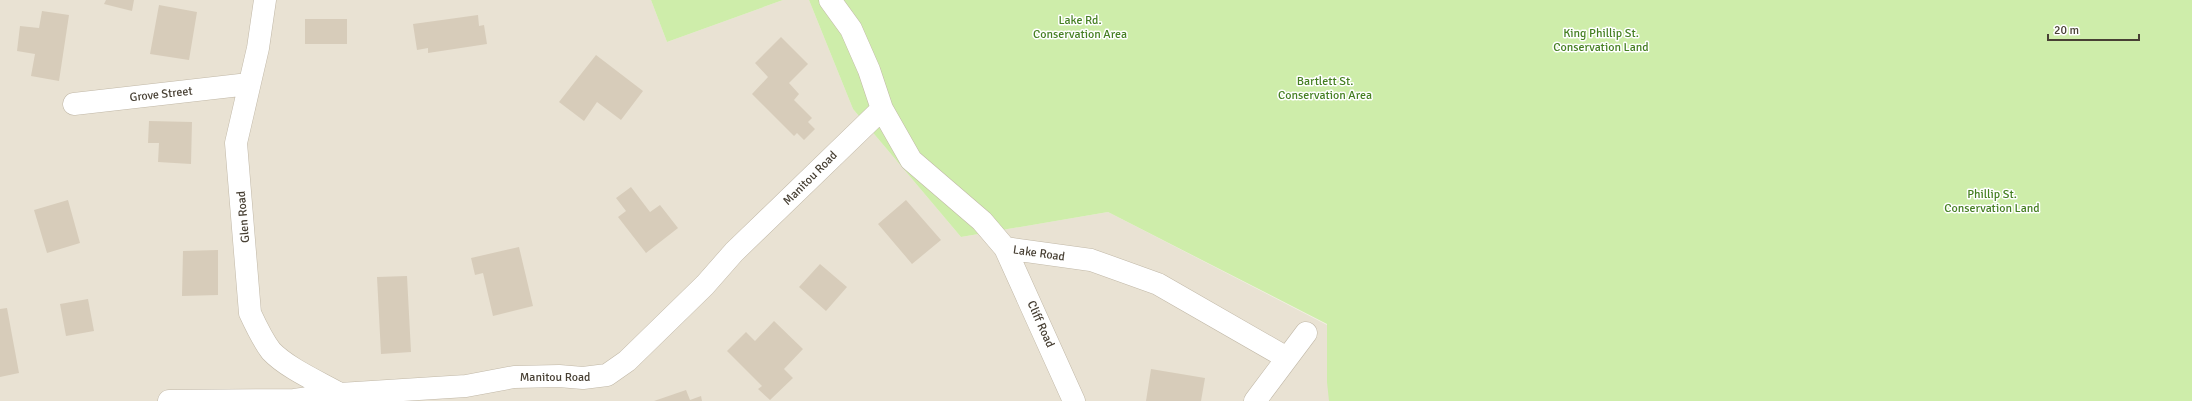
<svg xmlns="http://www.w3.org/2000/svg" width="2192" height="401" font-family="Signika,sans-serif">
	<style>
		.residential { fill: #e9e2d3 }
		.green { fill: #ceedaa }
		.building { fill: #d7ccba }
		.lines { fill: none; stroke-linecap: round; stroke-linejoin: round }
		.minor-casing { stroke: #c1b8a7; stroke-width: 23 }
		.minor { stroke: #fff; stroke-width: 22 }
		.labels { text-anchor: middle; stroke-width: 3; stroke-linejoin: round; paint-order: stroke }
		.park-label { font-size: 12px; fill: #457f22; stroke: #fff }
		.street-label { font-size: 12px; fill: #484034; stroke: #fff }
	</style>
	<rect width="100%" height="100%" fill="#f4f0e5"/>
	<path class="residential" d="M0 0H651L667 42 783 0H809L853 109 961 237 1108 212 1360 342 1374 401H0Z"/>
	<path class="green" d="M651 0H783L667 42Z
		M809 0H2192V401H1329L1327 382V324L1108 212 961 237 853 109Z"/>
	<path class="building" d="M106 0H134L132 11 104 4Z
		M159 5 197 12 189 60 150 54Z
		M42 11 69 15 59 81 31 76 35 54 17 51 20 26 39 28Z
		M478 15 479 26 484 25 487 44 428 53V48L417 50 413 24Z
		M305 19H347V44H305Z
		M781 37 808 64 789 83 799 94 794 100 812 118 808 122 815 129 804 140 797 133 794 136 752 94 768 77 755 63Z
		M596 55 643 91 621 120 597 102 584 121 559 102Z
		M149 121 192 122 191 164 158 162 159 143H148Z
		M631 187 650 212 660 205 678 228 646 253 618 217 626 211 616 198Z
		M68 200 80 243 47 253 34 210Z
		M906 200 941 240 912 264 878 224Z
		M519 247 533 306 493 316 483 273 475 275 471 258Z
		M218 250V295L182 296 183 251Z
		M820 264 847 287 826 311 799 287Z
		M407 276 411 352 381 354 377 277Z
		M88 299 94 331 66 336 60 304Z
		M7 308 19 373 0 377V309Z
		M774 321 803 349 784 369 793 378 770 400 758 389 762 386 727 351 746 332 755 341Z
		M1151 369 1205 378 1201 401H1146Z
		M686 390 690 400 701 396 702 401H654Z"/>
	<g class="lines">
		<defs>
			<path id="minor" d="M265 0 258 48 236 143 250 313C256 326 262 339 271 351 287 368 319 382 340 394
				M830 0 851 29 869 70 882 109 911 160 982 221 1005 248 1074 401
				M74 104 249 84
				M1005 248 1091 260 1158 284 1287 358
				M169 401 294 400 340 394 466 386 514 377 559 376 583 378 607 375 627 361 705 285 734 252 882 109
				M1255 401 1306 333"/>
		</defs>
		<use href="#minor" class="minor-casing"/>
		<use href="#minor" class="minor"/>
	</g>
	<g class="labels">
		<g class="park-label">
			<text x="1080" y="24">Lake Rd.<tspan x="1080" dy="14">Conservation Area</tspan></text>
			<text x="1601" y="37">King Phillip St.<tspan x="1601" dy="14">Conservation Land</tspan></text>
			<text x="1325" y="85">Bartlett St.<tspan x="1325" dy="14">Conservation Area</tspan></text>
			<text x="1992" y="198">Phillip St.<tspan x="1992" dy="14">Conservation Land</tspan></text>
		</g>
		<g class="street-label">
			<text transform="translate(161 94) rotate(-6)" y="4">Grove Street</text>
			<text transform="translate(810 178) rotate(-45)" y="4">Manitou Road</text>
			<text transform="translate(243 217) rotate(-95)" y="4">Glen Road</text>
			<text transform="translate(1039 253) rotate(8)" y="4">Lake Road</text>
			<text transform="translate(1041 324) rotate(66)" y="4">Cliff Road</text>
			<text x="555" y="381">Manitou Road</text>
		</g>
	</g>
	<path d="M2048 34v6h91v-6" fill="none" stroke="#484034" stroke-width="2"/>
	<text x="2054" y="34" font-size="12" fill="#484034" stroke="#ffffff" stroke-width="3" paint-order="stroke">20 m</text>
</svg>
